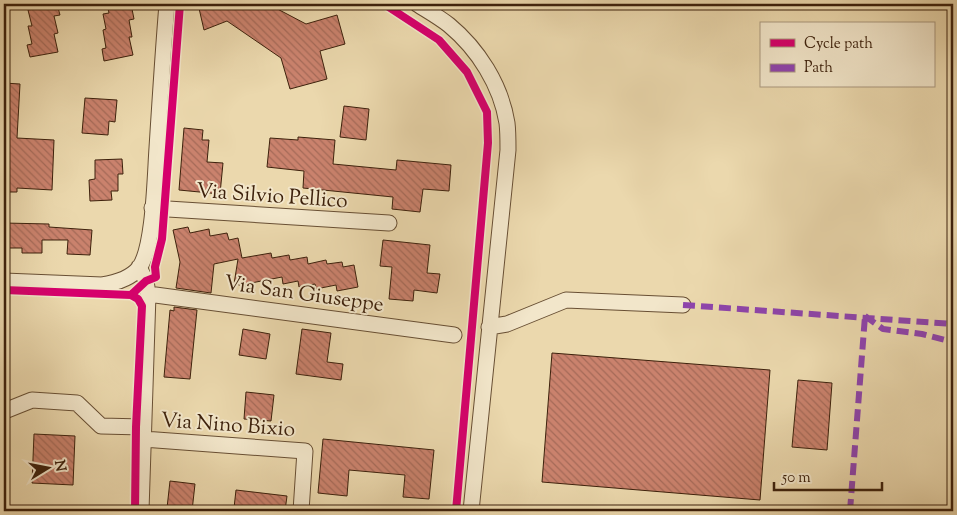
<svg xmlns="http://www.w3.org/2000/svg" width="957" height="515" font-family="'Sorts Mill Goudy',serif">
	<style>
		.building { fill: url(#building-back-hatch); stroke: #3d210c }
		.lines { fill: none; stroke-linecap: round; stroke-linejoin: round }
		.minor-casing { stroke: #684f34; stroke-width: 17 }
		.minor { stroke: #f2e6ca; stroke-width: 15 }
		.quiet { stroke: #8e44ad; stroke-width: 6; stroke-dasharray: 12 6; stroke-linecap: butt }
		.cycleway-casing { stroke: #f2e6ca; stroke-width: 11 }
		.cycleway { stroke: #d6006c; stroke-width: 8 }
		.labels { text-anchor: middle; stroke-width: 4; stroke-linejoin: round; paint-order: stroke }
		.street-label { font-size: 21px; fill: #3d210c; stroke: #f2e6ca }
	</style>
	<defs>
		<pattern id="building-back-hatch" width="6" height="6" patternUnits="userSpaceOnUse" patternTransform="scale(1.25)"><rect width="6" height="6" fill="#ca826d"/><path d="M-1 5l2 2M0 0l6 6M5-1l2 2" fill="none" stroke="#a56a58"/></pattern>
	</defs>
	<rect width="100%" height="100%" fill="#ebd8ad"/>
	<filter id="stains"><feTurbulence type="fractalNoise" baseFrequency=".004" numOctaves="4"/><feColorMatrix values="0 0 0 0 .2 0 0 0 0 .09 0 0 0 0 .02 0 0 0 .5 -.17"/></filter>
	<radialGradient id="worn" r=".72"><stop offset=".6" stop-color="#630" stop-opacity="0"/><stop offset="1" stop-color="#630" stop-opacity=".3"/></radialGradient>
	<path class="building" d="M33 4H57L60 15 54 16 58 33 54 34 58 52 30 57 27 45 32 44 28 26H32L28 10 34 9Z
		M107 4H131L134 19 129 20 132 37H129L133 55 104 61 102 49 106 48 103 30 106 29 103 14 109 13Z
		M198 4H268L306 24 337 15 345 44 320 51 327 79 290 89 281 58 227 21 204 30Z
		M4 83 20 84 17 138 54 140 52 190 17 188V192H4Z
		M85 98 117 100 115 122 109 121 108 135 82 133Z
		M344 106 369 109 366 140 340 137Z
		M184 128 203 130 202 140H209L207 162 223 163 220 194 179 190Z
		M298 137 335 140 333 164 396 170 397 160 451 165 449 191 423 189 420 212 392 209 393 197 303 188 304 171 267 167 270 138 298 140Z
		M122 159 123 174H118V191H111L112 200 90 201 89 180 95 179V160Z
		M4 223 49 224V227L92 230 90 255 67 254 68 240H42V253H22V248H4Z
		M188 227 190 233 209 229 210 236 227 233 229 240 238 238 242 258 271 253 272 258 289 255 290 260 307 257 308 264 326 260 327 264 342 262 343 267 354 265 358 287 337 291 336 285 316 289 315 284 299 287 298 281 283 284 282 277 246 284V286L234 284 238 259 214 264 211 293 176 288 180 262 173 230Z
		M383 240 430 245 427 273 440 274 437 293 414 290 413 301 389 299 392 267 380 266Z
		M174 307 197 310 190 379 164 377 170 310 174 311Z
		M243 329 270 334 266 359 239 355Z
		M302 329 331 333 327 362 343 364 341 380 296 374Z
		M552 353 770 370 760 500 542 482Z
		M798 380 832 383 827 450 792 447Z
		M246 392 274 395 271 421 244 419Z
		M34 434 75 436 73 485 32 483Z
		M323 439 434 450 429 499 403 497 405 475 349 470 347 496 318 493Z
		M170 481 195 484 192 511 167 508Z
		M236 490 287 496 285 511H253L234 508Z"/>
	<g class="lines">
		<defs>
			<path id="minor" d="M417 4C428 11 439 17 449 25 478 49 501 85 507 123 508 131 508 141 508 150L471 511
				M152 208 389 223
				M139 267 146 281 148 294 141 511
				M4 281 102 285C115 283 130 279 139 268 154 248 155 175 157 148 160 100 163 52 167 4
				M148 294 454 335
				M489 327 507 324 566 300 683 305
				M4 410H7L32 400 77 403 101 426 143 427
				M143 439 305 451 301 511"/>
		</defs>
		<use href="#minor" class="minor-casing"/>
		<use href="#minor" class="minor"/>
		<path class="quiet" d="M683 305 953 324
			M865 316 883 329 922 334 953 342
			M850 511 865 316"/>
		<defs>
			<path id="cycleway" d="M384 4 439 40 467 72 487 112 488 143 456 511
				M4 290 131 295 146 281 156 277 155 267 162 239 180 4
				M131 295 138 299 142 306 136 427 135 511"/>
		</defs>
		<use href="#cycleway" class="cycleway-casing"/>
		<use href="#cycleway" class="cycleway"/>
	</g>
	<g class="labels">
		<g class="street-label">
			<text transform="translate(272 195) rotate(4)" y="7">Via Silvio Pellico</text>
			<text transform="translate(304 293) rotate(8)" y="7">Via San Giuseppe</text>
			<text transform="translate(228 424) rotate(4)" y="7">Via Nino Bixio</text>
		</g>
	</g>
	<rect width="957" height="515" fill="none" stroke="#ebd8ad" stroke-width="20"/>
	<rect x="5" y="5" width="947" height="505" fill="none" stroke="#3d210c" stroke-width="2.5"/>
	<rect x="10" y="10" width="937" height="495" fill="none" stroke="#3d210c"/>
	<rect x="760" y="22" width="175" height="65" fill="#f2e6ca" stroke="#aa977e"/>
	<rect x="770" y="39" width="25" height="8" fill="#d6006c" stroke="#aa977e"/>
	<text x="804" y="48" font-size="15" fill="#3d210c">Cycle path</text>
	<rect x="770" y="64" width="25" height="8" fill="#8e44ad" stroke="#aa977e"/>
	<text x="804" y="72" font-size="15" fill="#3d210c">Path</text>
	<g transform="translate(48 468) rotate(80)" stroke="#f2e6ca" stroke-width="4" paint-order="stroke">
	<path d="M0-4L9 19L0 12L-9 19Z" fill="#3d210c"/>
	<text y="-8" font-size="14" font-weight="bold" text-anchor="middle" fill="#3d210c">N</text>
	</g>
	<path d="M774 482v8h108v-8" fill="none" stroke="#3d210c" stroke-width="2.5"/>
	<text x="782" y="482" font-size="15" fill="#3d210c" stroke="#f2e6ca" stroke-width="4" paint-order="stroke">50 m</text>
	<rect width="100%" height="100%" filter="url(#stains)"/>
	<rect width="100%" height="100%" fill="url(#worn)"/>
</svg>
